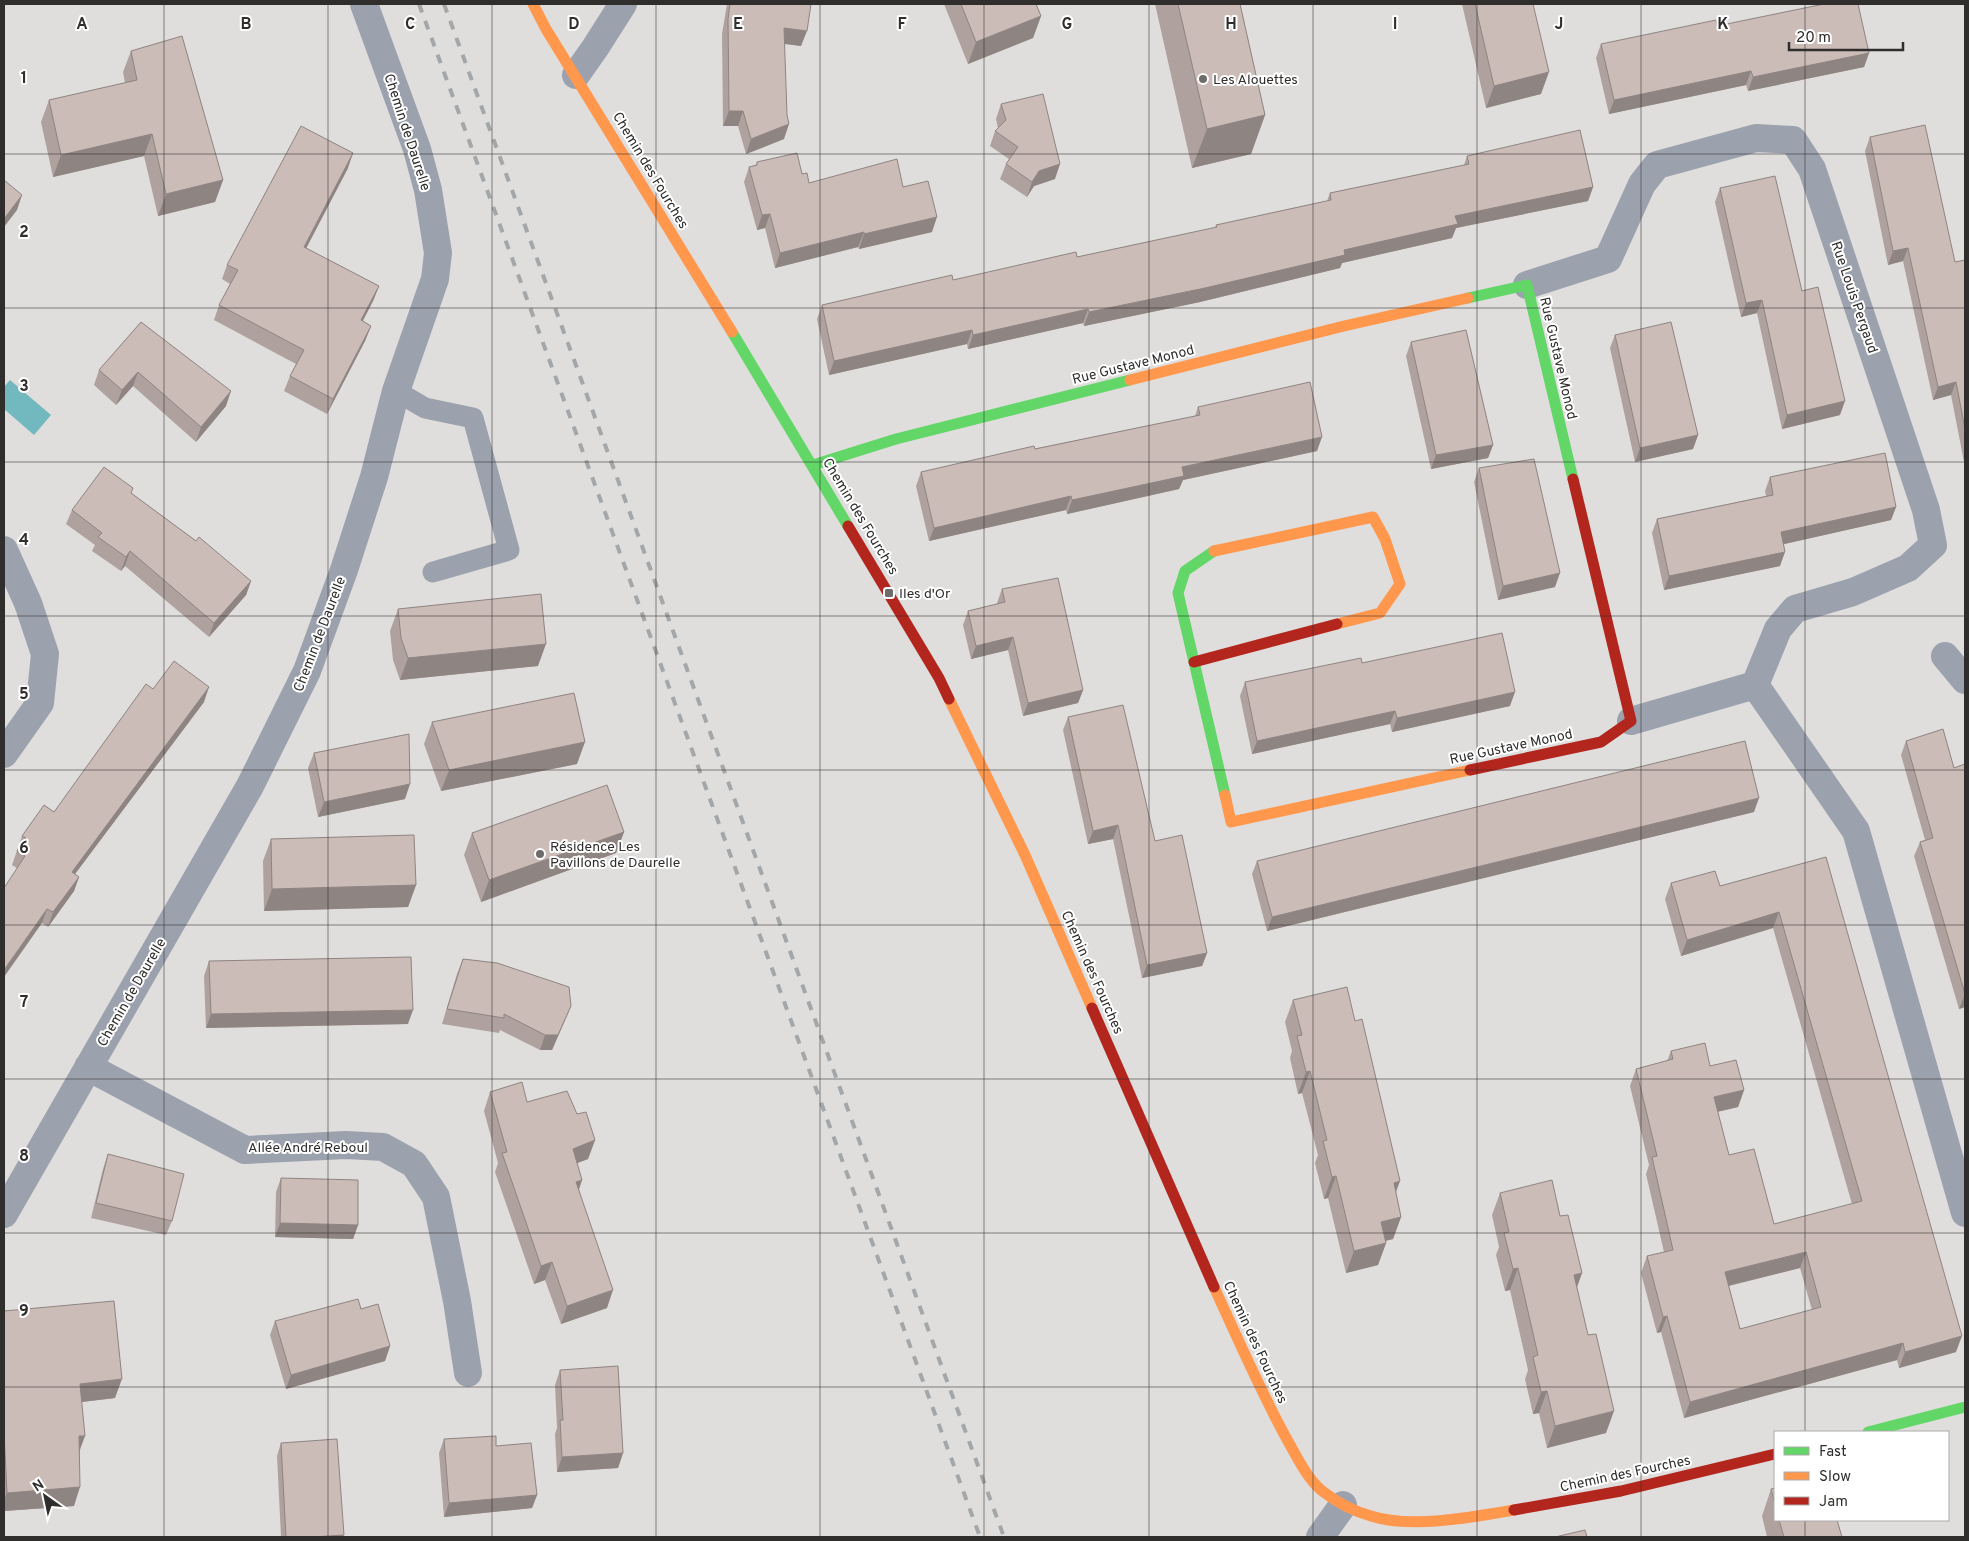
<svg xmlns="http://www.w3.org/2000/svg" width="1969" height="1541" font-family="Overpass,sans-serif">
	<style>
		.water { fill: #72b8bf }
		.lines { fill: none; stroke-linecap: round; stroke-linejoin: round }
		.lane { stroke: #9ca2ad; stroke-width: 21 }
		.street { stroke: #9ca2ad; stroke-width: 28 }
		.fast { stroke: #63d668; stroke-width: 11 }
		.slow { stroke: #ff974d; stroke-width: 11 }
		.jam { stroke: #b3261e; stroke-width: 11 }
		.rail { stroke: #a4a7aa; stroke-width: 4; stroke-dasharray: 9 9; stroke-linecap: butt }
		.wall { fill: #afa29e; fill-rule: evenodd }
		.shaded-wall { fill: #8e8481 }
		.building { fill: #cbbcb8; stroke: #8e8481; fill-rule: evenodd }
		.grid { fill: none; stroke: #2f2e2d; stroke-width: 1; stroke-opacity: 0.55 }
		.poi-dot { fill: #6d6c6b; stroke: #fff; stroke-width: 2 }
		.labels { text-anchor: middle; stroke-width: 4; stroke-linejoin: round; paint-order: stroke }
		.poi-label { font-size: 14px; fill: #2f2e2d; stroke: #fff; text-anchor: start }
		.street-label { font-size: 14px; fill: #2f2e2d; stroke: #fff }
		.grid-label { font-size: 16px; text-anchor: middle; font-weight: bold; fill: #2f2e2d; stroke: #fff; stroke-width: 4; stroke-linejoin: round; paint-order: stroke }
	</style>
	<rect width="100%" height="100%" fill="#dfdedd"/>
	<path class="water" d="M10 380 51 415 34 435 4 409V387Z"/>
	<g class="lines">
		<path class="lane" d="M396 391 425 408 473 418 509 550 433 572"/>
		<path class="street" d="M576 75 595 48 623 4
			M1527 285 1608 259 1642 184 1657 165 1756 138 1793 140 1812 169 1926 510 1933 545 1908 568 1853 592 1795 609 1778 629 1755 685
			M4 550 28 603 45 654 40 703 4 754
			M1945 656 1965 680
			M1631 721 1755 685 1856 831 1965 1213
			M88 1067 245 1150 346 1145 383 1147 414 1164 436 1197 457 1301 468 1373
			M4 1214 250 786 307 671 344 570 374 477 396 391 435 279 438 253 428 190 417 149 364 4
			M1320 1537 1343 1505"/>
		<path class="fast" d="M1468 298 1527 285 1573 479
			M732 332 848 526
			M813 465 896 439 1130 380
			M1214 551 1185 571 1178 593 1225 795
			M1868 1432 1965 1407"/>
		<path class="slow" d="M533 4 546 29 732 332
			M1130 380 1344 326 1468 298
			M1214 551 1373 517 1385 539 1400 584 1380 613 1337 624
			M949 699 1025 855 1092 1008
			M1225 795 1231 822 1470 770
			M1214 1287C1238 1339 1261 1393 1289 1443 1298 1459 1307 1478 1321 1490 1336 1502 1353 1511 1371 1516 1410 1529 1474 1517 1514 1510"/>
		<path class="jam" d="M848 526 939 678 949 699
			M1194 662 1337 624
			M1470 770 1601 742 1631 721 1573 479
			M1092 1008 1214 1287
			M1514 1510 1621 1491 1775 1454"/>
		<path class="rail" d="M419 4 980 1537
			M444 4 1004 1537"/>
	</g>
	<path class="wall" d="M727 4H811L801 46 784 44V139L746 154 738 126H723L722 34Z
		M944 4H1036L1041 16 1033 38 968 64Z
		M1155 4H1240L1265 115 1251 154 1192 168Z
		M1462 4H1533L1541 94 1486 108Z
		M1717 26 1869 53 1864 67 1748 91 1746 85 1609 114 1596 58 1601 44Z
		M131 51 223 180 215 202 158 216 144 156 53 177 41 122 49 100 125 83 123 72Z
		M1001 104 1055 179 1034 186 1027 197 1000 179 1006 164 1009 159 990 146 995 131 998 128 996 119Z
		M1870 137 1955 262 1965 260V467L1951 395 1933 400 1903 261 1888 265 1865 151Z
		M1467 156 1593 187 1588 201 1456 228 1452 238 1342 263 1340 268 1200 302 1084 326 1083 323 968 349 967 344 829 375 817 319 822 305 953 280 1077 257 1215 228 1216 225 1327 201 1330 193 1464 165Z
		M757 162 802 174 809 183 903 187 932 232 859 249 858 247 775 268 765 228 757 230 744 182 749 167 756 165Z
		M348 168 306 248 379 286 373 301 363 321 371 326 365 341 327 414 284 391 290 376 296 364 214 320 219 305 230 284 222 279 227 265Z
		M1720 188 1840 415 1782 429 1757 313 1741 317 1715 202Z
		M141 322 226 406 196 442 133 386 116 405 94 385 99 370Z
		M1615 335 1698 435 1693 449 1635 462 1610 348Z
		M1411 342 1493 445 1488 458 1431 469 1406 356Z
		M1198 407 1317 451 1183 480 1179 489 1067 514 1066 510 929 541 916 486 921 472 1195 416Z
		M1479 468 1555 587 1498 600 1474 482Z
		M1770 477 1896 507 1891 520 1783 544 1780 566 1664 590 1652 533 1657 519 1766 496 1765 491Z
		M131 493 251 581 246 595 209 637 125 566 121 571 92 551 95 545 66 524 72 510Z
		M1002 589 1083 690 1078 703 1023 716 1008 650 971 659 963 625 968 611 998 604 997 603Z
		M398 609 538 666 400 680 393 660 390 631Z
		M1362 663 1510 706 1392 732 1390 724 1252 754 1240 696 1245 682Z
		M153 689 204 702 75 874 79 877 74 891 48 927 42 923 17 868 12 865 22 836 54 812Z
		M1068 717 1155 841 1207 953 1202 966 1142 978 1113 839 1088 844 1063 730Z
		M432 722 577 764 441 791 424 744Z
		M1906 741 1954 768 1965 764V1007L1959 1009 1914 856 1920 842 1925 840 1901 755Z
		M314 753 405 799 318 817 308 768Z
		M1754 812 1267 931 1252 874 1257 861Z
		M624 832 616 853 481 902 464 855 472 833Z
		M271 839 416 885 408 907 264 911 263 861Z
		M1826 857 1956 1352 1899 1368 1897 1360 1684 1418 1661 1332 1657 1333 1641 1273 1647 1256 1664 1252 1646 1174 1649 1165 1630 1086 1636 1069 1667 1061 1671 1051 1710 1066 1744 1090 1738 1107 1717 1112 1729 1155 1774 1224 1852 1204 1773 928 1681 956 1665 899 1671 883 1720 886ZM1800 1268 1812 1310 1740 1329 1729 1286Z
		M463 959 565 1020 552 1050H540L500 1030 499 1033 442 1024 457 974Z
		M209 961 408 1024 206 1028 204 976Z
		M1293 1000 1396 1193 1401 1217 1393 1239 1385 1241 1386 1243 1378 1265 1346 1273 1328 1198 1324 1199 1315 1163 1318 1155 1302 1093 1298 1094 1290 1058 1292 1051 1285 1022Z
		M490 1092 577 1114 595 1140 588 1159 577 1163 582 1180 579 1189 607 1308 561 1324 545 1280 534 1284 495 1172 498 1163 484 1111Z
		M108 1154 172 1221 166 1235 91 1218 103 1169Z
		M281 1178 358 1225 353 1239 275 1237 276 1192Z
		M1500 1193 1560 1216 1582 1273 1577 1287 1606 1433 1547 1448 1539 1413 1533 1414 1525 1379 1528 1370 1510 1290 1505 1291 1496 1255 1499 1247 1492 1215Z
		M361 1309 390 1346 385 1361 286 1389 270 1335 275 1321Z
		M4 1311 115 1398 82 1402 80 1452 74 1506 4 1511Z
		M560 1370 623 1453 618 1468 557 1472 555 1434 557 1428 555 1385Z
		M444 1439 496 1446 537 1495 532 1508 444 1517 439 1453Z
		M281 1443 343 1537H281L277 1456Z
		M1775 1488V1520H1837L1842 1537H1767L1762 1516 1771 1489Z"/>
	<path class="shaded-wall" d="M1041 16 1033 38 968 64 976 42Z
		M784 28 807 31 801 46 779 43Z
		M1869 53 1864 67 1748 91 1753 77Z
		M1751 71 1746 85 1609 114 1614 100Z
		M1549 72 1541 94 1486 108 1494 86Z
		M729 111H743L738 126H723Z
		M1265 115 1251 154 1192 168 1207 129Z
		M789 124 784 139 746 154 751 139Z
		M152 134 144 156 53 177 61 155Z
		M353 153 348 168 299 262 304 247Z
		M1060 164 1055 179 1034 186 1027 197 1032 182 1039 171Z
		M223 180 215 202 158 216 166 194Z
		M1593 187 1588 201 1456 228 1452 238 1342 263 1340 268 1200 302 1084 326 1089 312 1344 250 1455 216Z
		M22 195 17 210 4 227V219Z
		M770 214 765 228 757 230 762 215Z
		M937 217 932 232 859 249 864 234Z
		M864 232 858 247 775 268 780 253Z
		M1908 248 1903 261 1888 265 1893 251Z
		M379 286 373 301 355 335 361 320Z
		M1762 300 1757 313 1741 317 1746 303Z
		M1088 309 1083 323 968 349 973 335Z
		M371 326 365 341 327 414 333 399Z
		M972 330 967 344 829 375 834 361Z
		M138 372 133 386 116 405 122 390Z
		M1956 382 1951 395 1933 400 1938 387Z
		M231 391 226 406 196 442 201 427Z
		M1845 401 1840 415 1782 429 1787 415Z
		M1698 435 1693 449 1635 462 1640 448Z
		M1322 437 1317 451 1183 480 1179 489 1067 514 1072 500 1182 467Z
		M1493 445 1488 458 1431 469 1436 455Z
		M1071 496 1066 510 929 541 934 528Z
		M1896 507 1891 520 1776 546 1781 532Z
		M130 551 125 566 121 571 126 557Z
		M1785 552 1780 566 1664 590 1669 576Z
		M1560 573 1555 587 1498 600 1503 586Z
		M251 581 246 595 209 637 214 623Z
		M1013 637 1008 650 971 659 976 646Z
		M546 644 538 666 400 680 408 658Z
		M209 687 204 702 66 886 72 872Z
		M1083 690 1078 703 1023 716 1028 703Z
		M1515 692 1510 706 1392 732 1397 718Z
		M1395 711 1390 724 1252 754 1257 741Z
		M585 742 577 764 441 791 449 770Z
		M410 784 405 799 318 817 324 802Z
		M1759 798 1754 812 1267 931 1272 917Z
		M1118 825 1113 839 1088 844 1093 831Z
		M624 832 616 853 481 902 489 880Z
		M79 877 74 891 48 927 53 912Z
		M416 885 408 907 264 911 272 889Z
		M47 909 42 923 4 977V970Z
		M1779 912 1773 928 1681 956 1687 940Z
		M1207 953 1202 966 1142 978 1147 965Z
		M1965 994V1007L1959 1009Z
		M571 1006 565 1020 552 1050H540L545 1035Z
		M413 1010 408 1024 206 1028 211 1014Z
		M1310 1071 1302 1093 1298 1094 1306 1072Z
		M1744 1090 1738 1107 1708 1114 1714 1097Z
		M595 1140 588 1159 567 1167 573 1149Z
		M1336 1176 1328 1198 1324 1199 1332 1177Z
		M582 1180 576 1198V1182Z
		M1400 1181 1392 1203 1394 1183Z
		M1401 1217 1393 1239 1373 1244 1381 1222Z
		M280 1223 358 1225 353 1239 275 1237Z
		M1386 1243 1378 1265 1346 1273 1354 1251Z
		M1806 1252 1800 1268 1719 1288 1725 1272Z
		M552 1262 545 1280 534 1284 541 1266Z
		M1518 1268 1510 1290 1505 1291 1513 1269Z
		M1582 1273 1574 1295V1275Z
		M613 1290 607 1308 561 1324 567 1306Z
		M1667 1316 1661 1332 1657 1333 1663 1317Z
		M1962 1336 1956 1352 1899 1368 1905 1352Z
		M1903 1343 1897 1360 1684 1418 1690 1402Z
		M390 1346 385 1361 286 1389 291 1375Z
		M122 1379 115 1398 73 1403 80 1384Z
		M1547 1391 1539 1413 1533 1414 1541 1392Z
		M1614 1411 1606 1433 1547 1448 1555 1426Z
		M79 1436H85L78 1455Z
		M623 1453 618 1468 557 1472 562 1457Z
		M80 1487 74 1506 4 1511V1500L7 1493Z
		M537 1495 532 1508 444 1517 449 1503Z
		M344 1535 343 1537H312Z"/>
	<path class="building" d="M730 4H811L807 31 784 28 787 115 789 124 751 139 743 111H729L728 19Z
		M961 4H1036L1041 16 976 42Z
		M1178 4H1240L1265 115 1207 129Z
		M1475 4H1533L1549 72 1494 86Z
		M1824 4H1858L1869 53 1753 77 1751 71 1614 100 1601 44 1716 20 1717 26Z
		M182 36 223 180 166 194 152 134 61 155 49 100 137 80 131 51Z
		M1043 94 1060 164 1039 171 1032 182 1006 164 1018 147 995 131 1006 120 1001 104Z
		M1925 125 1955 262 1965 260V429L1956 382 1938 387 1908 248 1893 251 1870 137Z
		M301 126 353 153 304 247 379 286 361 320 371 326 333 399 290 376 304 350 219 305 238 270 227 265Z
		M1580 130 1593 187 1455 216 1458 224 1344 250 1345 255 1205 288 1089 312 1088 309 973 335 972 330 834 361 822 305 952 275 953 280 1076 252 1077 257 1217 227 1216 225 1331 200 1330 193 1469 164 1467 156Z
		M797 153 802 174 807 173 809 183 897 159 903 187 928 181 937 217 864 234V232L780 253 770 214 762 215 749 167 757 165V162Z
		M1775 176 1802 291 1818 287 1845 401 1787 415 1762 300 1746 303 1720 188Z
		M4 180 22 195 4 219Z
		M141 322 231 391 201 427 138 372 122 390 99 370Z
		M1671 322 1698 435 1640 448 1615 335Z
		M1466 330 1493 445 1436 455 1411 342Z
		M1310 382 1322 437 1182 467 1184 476 1072 500 1071 496 934 528 921 472 1034 446 1035 449 1200 415 1198 407Z
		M1885 453 1896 507 1781 532 1785 552 1669 576 1657 519 1773 495 1770 477Z
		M1534 459 1560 573 1503 586 1479 468Z
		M104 467 133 488 131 493 196 541 199 537 251 581 214 623 130 551 126 557 98 537 102 533 72 510Z
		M1058 578 1083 690 1028 703 1013 637 976 646 968 611 1005 602 1002 589Z
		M541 594 546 644 408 658 401 638 398 609Z
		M1502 633 1515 692 1397 718 1395 711 1257 741 1245 682 1361 658 1362 663Z
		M174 661 209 687 72 872 79 877 53 912 47 909 4 970V888L25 856 17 851 26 838 22 836 44 805 54 812 146 684 153 689Z
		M574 693 585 742 449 770 432 722Z
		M1123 705 1155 841 1182 835 1207 953 1147 965 1118 825 1093 831 1068 717Z
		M1943 729 1954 768 1965 764V994L1920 842 1933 838 1906 741Z
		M409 734 410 784 324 802 314 753Z
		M1745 741 1759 798 1272 917 1257 861Z
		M607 785 624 832 489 880 472 833Z
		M414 835 416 885 272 889 271 839Z
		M1826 857 1962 1336 1905 1352 1903 1343 1690 1402 1667 1316 1663 1317 1647 1256 1673 1250 1652 1157 1657 1156 1636 1069 1673 1059 1671 1051 1705 1043 1710 1066 1736 1060 1744 1090 1714 1097 1729 1155 1754 1149 1774 1224 1862 1201 1779 912 1687 940 1671 883 1715 871 1720 886ZM1806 1252 1821 1307 1740 1329 1725 1272Z
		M411 957 413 1010 211 1014 209 961Z
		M463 959 497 963 569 987 571 1006 558 1035H545L504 1014V1018L447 1009Z
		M1347 987 1355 1021 1362 1019 1400 1181 1394 1183 1401 1217 1381 1222 1386 1243 1354 1251 1336 1176 1332 1177 1323 1141 1327 1140 1310 1071 1306 1072 1297 1036 1302 1035 1293 1000Z
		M522 1082 527 1102 567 1091 577 1114 586 1112 595 1140 573 1149 582 1180 576 1182 613 1290 567 1306 552 1262 541 1266 502 1153 507 1152 490 1092Z
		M108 1154 184 1174 172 1221 96 1203Z
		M281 1178 358 1180V1225L280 1223Z
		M1552 1180 1560 1216 1568 1215 1582 1273 1574 1275 1588 1335 1596 1334 1614 1411 1555 1426 1547 1391 1541 1392 1533 1357 1538 1355 1518 1268 1513 1269 1504 1233 1509 1232 1500 1193Z
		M358 1299 361 1309 378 1304 390 1346 291 1375 275 1321Z
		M114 1301 122 1379 80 1384 85 1436H79L80 1487 7 1493 4 1433V1311Z
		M618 1366 623 1453 562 1457 560 1420H563L560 1370Z
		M496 1436V1446L531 1443 537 1495 449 1503 444 1439Z
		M337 1439 344 1535 312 1537H286L281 1443Z
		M1775 1488V1504L1771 1489Z
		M1779 1520H1837L1842 1537H1784Z
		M1585 1530 1587 1537H1555Z"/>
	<path class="grid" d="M164 4V1537M328 4V1537M492 4V1537M656 4V1537M820 4V1537M984 4V1537M1149 4V1537M1313 4V1537M1477 4V1537M1641 4V1537M1805 4V1432M4 154H1965M4 308H1965M4 462H1965M4 616H1965M4 770H1965M4 925H1965M4 1079H1965M4 1233H1965M4 1387H1965M1805 1520V1537"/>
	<g class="poi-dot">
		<circle cx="1203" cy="79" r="5"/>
		<rect x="884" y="588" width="10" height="10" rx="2.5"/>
		<circle cx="540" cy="854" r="5"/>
	</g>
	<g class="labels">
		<g class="poi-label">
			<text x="1213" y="84">Les Alouettes</text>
			<text x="899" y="598">Iles d'Or</text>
			<text x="550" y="851">Résidence Les<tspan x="550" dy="16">Pavillons de Daurelle</tspan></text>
		</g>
		<g class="street-label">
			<text transform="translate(408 132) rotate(72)" y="5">Chemin de Daurelle</text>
			<text transform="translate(651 170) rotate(59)" y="5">Chemin des Fourches</text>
			<text transform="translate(1855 297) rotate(71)" y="5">Rue Louis Pergaud</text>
			<text transform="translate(1559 358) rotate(77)" y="5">Rue Gustave Monod</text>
			<text transform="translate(1133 364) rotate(-14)" y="5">Rue Gustave Monod</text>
			<text transform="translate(861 516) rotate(59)" y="5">Chemin des Fourches</text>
			<text transform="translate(319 634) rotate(-69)" y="5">Chemin de Daurelle</text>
			<text transform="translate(1511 746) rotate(-12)" y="5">Rue Gustave Monod</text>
			<text transform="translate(1093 972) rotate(66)" y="5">Chemin des Fourches</text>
			<text transform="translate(131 992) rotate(-60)" y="5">Chemin de Daurelle</text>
			<text x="308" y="1152">Allée André Reboul</text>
			<text transform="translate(1256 1342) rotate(65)" y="5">Chemin des Fourches</text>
			<text transform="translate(1625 1473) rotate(-12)" y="5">Chemin des Fourches</text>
		</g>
	</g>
	<g class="grid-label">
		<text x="82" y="29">A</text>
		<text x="246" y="29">B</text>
		<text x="410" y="29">C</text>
		<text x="574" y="29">D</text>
		<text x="738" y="29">E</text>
		<text x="902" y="29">F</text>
		<text x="1067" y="29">G</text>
		<text x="1231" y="29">H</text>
		<text x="1395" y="29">I</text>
		<text x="1559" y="29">J</text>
		<text x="1723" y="29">K</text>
		<text x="24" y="83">1</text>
		<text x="24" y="237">2</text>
		<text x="24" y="391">3</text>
		<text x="24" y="545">4</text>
		<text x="24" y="699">5</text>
		<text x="24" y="853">6</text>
		<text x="24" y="1007">7</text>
		<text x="24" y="1161">8</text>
		<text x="24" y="1316">9</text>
	</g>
	<rect width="1969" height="1541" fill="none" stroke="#2f2e2d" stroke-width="10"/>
	<rect x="1774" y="1431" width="175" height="90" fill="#ffffff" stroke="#acabab"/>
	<rect x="1784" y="1447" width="25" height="8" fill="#63d668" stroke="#acabab"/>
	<text x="1819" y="1456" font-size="15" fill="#2f2e2d">Fast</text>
	<rect x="1784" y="1472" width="25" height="8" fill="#ff974d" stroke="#acabab"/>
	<text x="1819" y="1481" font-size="15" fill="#2f2e2d">Slow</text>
	<rect x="1784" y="1497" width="25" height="8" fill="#b3261e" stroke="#acabab"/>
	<text x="1819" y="1506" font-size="15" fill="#2f2e2d">Jam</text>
	<g transform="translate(45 1496) rotate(327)" stroke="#ffffff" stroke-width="4" paint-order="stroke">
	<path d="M0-4L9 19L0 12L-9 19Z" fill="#2f2e2d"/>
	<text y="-8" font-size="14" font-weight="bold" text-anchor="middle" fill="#2f2e2d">N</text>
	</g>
	<path d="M1789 42v8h114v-8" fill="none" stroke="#2f2e2d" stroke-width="2.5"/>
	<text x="1796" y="42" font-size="15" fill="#2f2e2d" stroke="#ffffff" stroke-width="4" paint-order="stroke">20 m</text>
</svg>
